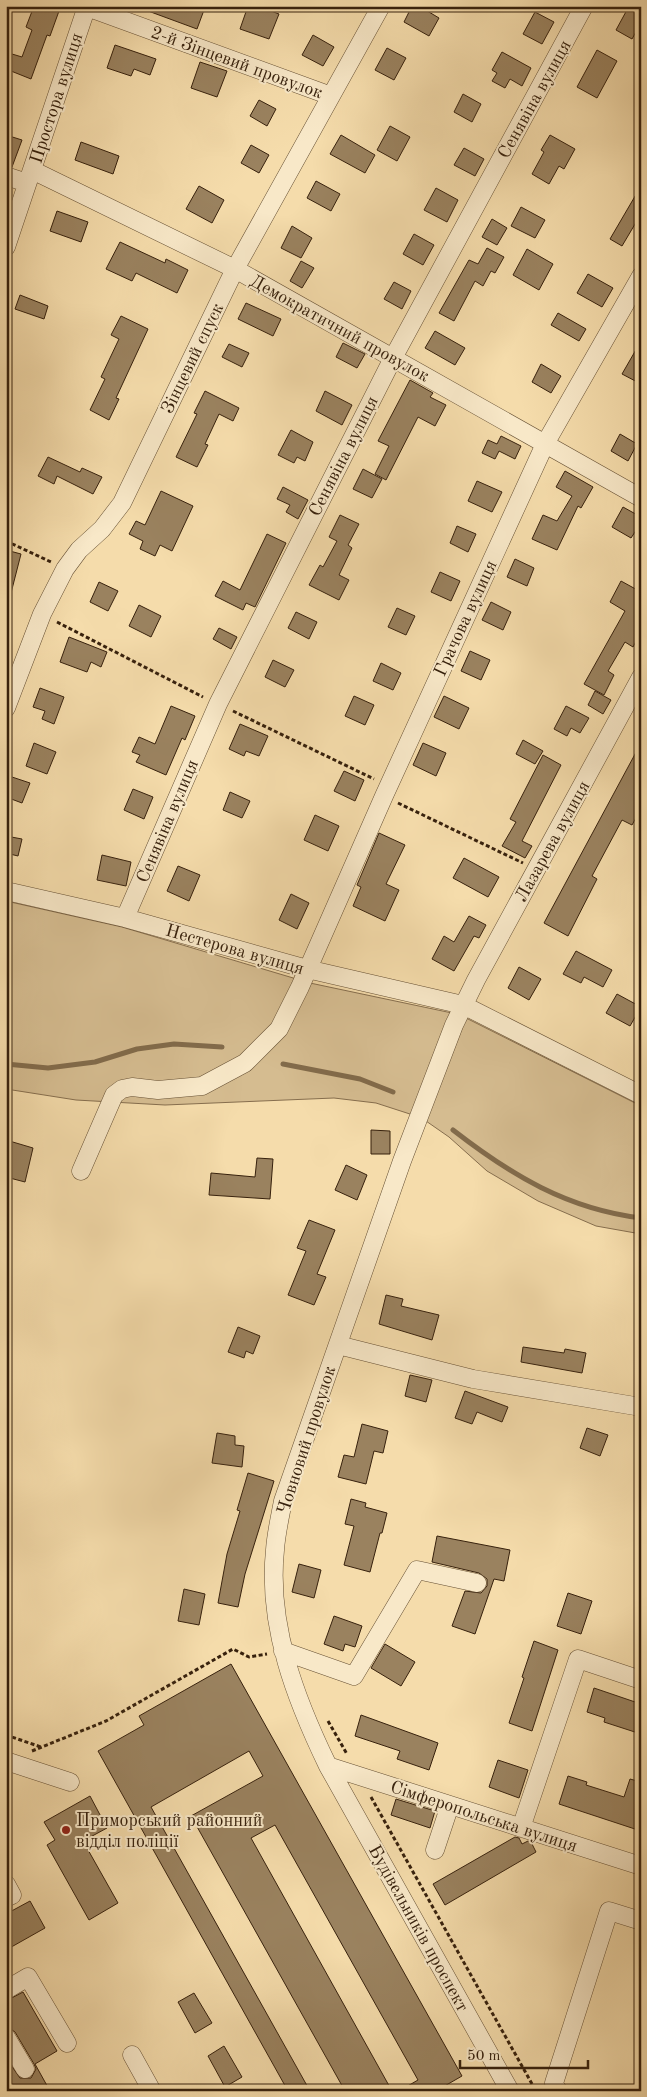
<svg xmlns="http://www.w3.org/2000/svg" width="647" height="2097" font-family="'Old Standard TT',serif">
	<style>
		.green { fill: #d5bc90; stroke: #866e4e }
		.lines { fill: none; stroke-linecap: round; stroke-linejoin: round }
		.stream { stroke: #826b4b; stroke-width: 5 }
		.building { fill: #9a825f; stroke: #37210d }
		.minor-casing { stroke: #665034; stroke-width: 19 }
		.path { stroke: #37210d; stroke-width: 3; stroke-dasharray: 4 2.5; stroke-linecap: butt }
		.minor { stroke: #f8e8c8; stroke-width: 18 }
		.poi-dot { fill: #8f2418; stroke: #f8e8c8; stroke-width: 2 }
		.labels { text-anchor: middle; stroke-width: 4; stroke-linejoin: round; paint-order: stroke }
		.street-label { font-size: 18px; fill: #37210d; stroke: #f8e8c8 }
		.poi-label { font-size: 18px; fill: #37210d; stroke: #f8e8c8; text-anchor: start }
	</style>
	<rect width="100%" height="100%" fill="#f5dcab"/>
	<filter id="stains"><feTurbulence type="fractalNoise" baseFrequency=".004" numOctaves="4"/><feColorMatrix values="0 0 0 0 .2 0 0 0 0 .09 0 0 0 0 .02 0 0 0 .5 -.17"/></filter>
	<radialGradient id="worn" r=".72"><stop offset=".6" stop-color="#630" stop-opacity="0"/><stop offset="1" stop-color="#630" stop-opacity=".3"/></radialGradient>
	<path class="green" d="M6 901 122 927 310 983 452 1013 413 1115 376 1103 334 1098 165 1105 76 1100 6 1089Z
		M466 1018 641 1106V1234L596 1226 538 1201 487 1171 449 1137 426 1121Z"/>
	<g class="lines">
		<path class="stream" d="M6 1064 48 1068 95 1062 137 1049 174 1044 222 1047
			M283 1064 360 1079 393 1092
			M453 1130C511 1175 567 1209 641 1218"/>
	</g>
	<path class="building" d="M34 6H48L59 11 50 36 47 35 31 79 6 69 12 54 22 57 32 30 26 27Z
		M140 6H195L204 10 197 29 140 8Z
		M248 6H258L279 14 269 39 240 29Z
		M412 6H419L439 18 429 36 404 22Z
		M628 8 641 16V23L632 39 616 30Z
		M535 12 554 22 542 44 523 34Z
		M313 35 334 47 323 66 302 55Z
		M115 45 156 59 150 75 134 69 131 76 107 68Z
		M387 48 406 58 394 80 375 70Z
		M597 50 617 61 597 98 577 87Z
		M502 52 531 68 522 86 510 79 505 88 492 81 497 73 492 70Z
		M200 62 227 71 217 97 191 88Z
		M463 94 481 104 472 122 454 112Z
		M259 100 276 109 267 126 250 116Z
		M390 126 410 137 397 161 377 150Z
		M6 135 22 140 12 167 6 166Z
		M341 135 375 155 365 173 330 154Z
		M550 135 575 149 564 169 559 166 549 184 532 174 544 152 541 150Z
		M81 142 119 156 113 174 75 160Z
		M251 145 269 155 259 173 241 163Z
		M464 148 484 159 475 176 454 165Z
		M316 181 340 194 331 211 307 198Z
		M199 186 224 200 212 223 186 209Z
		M641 186V214L622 246 610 239Z
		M436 188 458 200 447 222 424 210Z
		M521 207 545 220 535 238 511 226Z
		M57 211 88 222 81 242 50 231Z
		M492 219 507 228 497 245 482 237Z
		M292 226 312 238 301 258 281 248Z
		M414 234 434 245 423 265 403 254Z
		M120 242 165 263 166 259 188 270 177 293 136 273 132 281 106 269Z
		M487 248 504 257 495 273 491 271 483 286 475 281 454 321 439 313 469 260 478 264Z
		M527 249 553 264 539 290 513 275Z
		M301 261 314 268 302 288 290 281Z
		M588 274 613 288 602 307 577 293Z
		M394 282 411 291 402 309 384 299Z
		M20 295 48 306 44 319 15 309Z
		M246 303 281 319 273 336 238 319Z
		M558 313 586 329 579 341 551 325Z
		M121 316 148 329 116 398 119 399 109 420 90 410 105 379 101 377 119 339 111 335Z
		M435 331 465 348 455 365 425 348Z
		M641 341V384L622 374Z
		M343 343 365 354 357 368 336 357Z
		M229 344 249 353 242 367 222 357Z
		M541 364 561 376 551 393 532 382Z
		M410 380 433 393 430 397 446 405 435 426 418 417 386 480 375 474 389 446 378 441Z
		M205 391 239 408 233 421 219 414 205 444 208 445 197 467 176 457 197 414 194 413Z
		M325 391 352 405 342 425 316 411Z
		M291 430 313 442 305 461 297 457 294 463 278 455Z
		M620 434 637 444 628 461 611 451Z
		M501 436 521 446 515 459 499 451 495 459 482 453 488 440 497 444Z
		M48 457 80 472 82 468 102 477 93 494 57 476 54 484 38 476Z
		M363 469 382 479 372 498 353 489Z
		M565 471 593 487 581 508 578 506 557 550 532 539 543 515 557 521 572 496 556 487Z
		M477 481 502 492 492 512 468 501Z
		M283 487 308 500 298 519 286 512 290 505 277 499Z
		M161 491 193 506 172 551 160 545 155 556 140 549 143 541 129 534 136 521 145 525Z
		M623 507 641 517V531L637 529 631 538 612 527Z
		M340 515 359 524 348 545 352 548 339 575 349 580 339 600 309 585 320 565 323 567 337 541 329 537Z
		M457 526 476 534 468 552 450 543Z
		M267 534 286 543 255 607 246 603 243 610 215 596 223 581 240 590Z
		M6 550 21 554 11 593H6Z
		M515 559 534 568 527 586 507 577Z
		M440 572 460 581 451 601 431 592Z
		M621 581 641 592V632L633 647 625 642 608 671 614 675 604 695 584 684 625 611 610 602Z
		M99 582 118 591 108 611 90 602Z
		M491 602 511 612 503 630 482 620Z
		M139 605 161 616 151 637 129 626Z
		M397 608 415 616 406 635 388 627Z
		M296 612 317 622 309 639 288 628Z
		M219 628 237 637 231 649 213 639Z
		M69 637 107 652 101 667 91 662 87 672 60 662Z
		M470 651 490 660 481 680 461 671Z
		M273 660 294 670 285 687 265 677Z
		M381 663 401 673 393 690 373 681Z
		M40 688 64 697 54 724 42 719 45 711 33 707Z
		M595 691 611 700 603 714 588 705Z
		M354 696 374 705 365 725 345 716Z
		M444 696 469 708 459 729 434 717Z
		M171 706 195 716 185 740 182 738 166 775 136 762 140 755 132 752 139 737 155 744Z
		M566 706 589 718 580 733 571 728 567 736 554 729Z
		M240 724 268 736 259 756 246 751 244 756 229 749Z
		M523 740 543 751 535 764 516 754Z
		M34 743 56 752 47 774 26 766Z
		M423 743 446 753 436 776 413 765Z
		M641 743V809L632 825 622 820 592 876 597 879 568 936 544 923Z
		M543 755 561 765 522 841 532 846 525 858 502 846 516 822 510 819Z
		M344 771 364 780 355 801 334 791Z
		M6 775 30 783 22 803 6 797Z
		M133 789 153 797 144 819 124 810Z
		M230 792 250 801 242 818 223 810Z
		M315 815 339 826 328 851 304 840Z
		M379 833 405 845 386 884 399 890 385 921 353 906 361 887 357 885Z
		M6 836 22 839 18 856 6 853Z
		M102 855 131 862 126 886 97 880Z
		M464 858 499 877 488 897 453 878Z
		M178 866 200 875 189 901 167 891Z
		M291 894 309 903 297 929 279 920Z
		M469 916 486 925 479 938 474 936 454 971 432 959 444 936 454 942Z
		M576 951 612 970 603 987 584 977 581 983 563 974Z
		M519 967 541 979 529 1000 508 988Z
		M617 994 641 1007 630 1026 606 1013Z
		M371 1130 390 1131V1154H371Z
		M6 1140 33 1148 25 1182 6 1177Z
		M257 1158 273 1159 270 1199 209 1195 211 1173 255 1177Z
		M346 1165 367 1175 357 1200 335 1190Z
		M309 1220 335 1230 317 1274 326 1277 314 1305 288 1295 306 1251 297 1248Z
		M386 1295 403 1299 401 1306 439 1315 432 1340 379 1324Z
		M238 1327 260 1336 253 1354 246 1351 244 1358 228 1352Z
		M523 1347 564 1353 565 1349 586 1353 582 1373 521 1362Z
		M410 1375 432 1380 426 1402 405 1396Z
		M465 1391 508 1407 502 1422 477 1412 472 1424 455 1418Z
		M362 1424 388 1431 383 1453 374 1451 366 1484 338 1477 344 1455 354 1457Z
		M587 1428 608 1435 600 1456 580 1448Z
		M217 1433 235 1436V1445L244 1446 242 1467 212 1463Z
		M248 1473 274 1481 245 1574 238 1607 218 1603 227 1554 240 1511 237 1510Z
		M351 1499 366 1503 365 1507 387 1513 382 1533H380L370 1572 344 1565 354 1526 345 1524Z
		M437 1536 510 1550 504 1581 494 1579 475 1634 452 1626 465 1591 481 1593 487 1586V1579L479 1573 432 1562Z
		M299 1564 321 1570 314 1598 292 1592Z
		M184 1589 205 1594 199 1625 178 1621Z
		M568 1593 592 1601 581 1634 557 1626Z
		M334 1616 362 1626 355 1647 345 1644 343 1651 324 1644Z
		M534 1641 558 1650 532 1731 509 1723 524 1678 522 1677Z
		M385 1644 415 1662 401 1686 371 1668Z
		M231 1664 462 2076 436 2091H399L418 2080 275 1825 251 1838 392 2091H345L191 1816 263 1776 249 1751 151 1807 310 2091H288L98 1751 144 1725 139 1716Z
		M594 1688 641 1704V1734L604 1722 605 1718 587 1712Z
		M361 1715 438 1743 429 1770 397 1759 400 1751 355 1736Z
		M498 1760 528 1770 519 1798 489 1787Z
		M568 1776 587 1782 586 1785 624 1797 630 1779 641 1782V1831L559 1804Z
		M90 1796 107 1828 83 1841 118 1903 89 1920 47 1845 55 1840 44 1822Z
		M396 1799 435 1811 430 1828 391 1815Z
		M515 1837 519 1838 522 1844 528 1841 531 1842 536 1852 445 1905 433 1884Z
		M30 1901 45 1928 6 1950V1914Z
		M23 1992 57 2051 35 2064 50 2091H6V2058L20 2078H31L36 2069 34 2064 15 2032 6 2026V2001Z
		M194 1993 212 2023 195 2033 178 2002Z
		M224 2046 242 2077 225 2087 208 2056Z"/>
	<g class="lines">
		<defs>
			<path id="minor" d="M87 7 331 96
				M32 170 235 269 641 498
				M6 176 27 183
				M6 247 87 6
				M6 708 42 614 65 569 79 550 102 529 122 503 235 269 381 6
				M6 891 125 918 307 969 463 1005 641 1095
				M125 918 218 704 393 358 584 6
				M81 1171 114 1095 122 1089 132 1087 158 1090 202 1086 245 1063 279 1029 300 987 384 796 545 444 641 276
				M338 1345 473 1379 641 1407
				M283 1651 354 1676 417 1570 477 1583
				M6 1761 70 1782
				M328 1766 641 1866
				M521 1828 578 1659 641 1680
				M435 1850 450 1805
				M6 1884 12 1895 6 1898
				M6 1990 28 1977 67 2043
				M6 2037 25 2069
				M132 2055 152 2091
				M510 2091 328 1766C296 1700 267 1626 275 1550 276 1534 280 1517 283 1501L402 1161 454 1025 476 980 641 677
				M558 2091 554 2083 609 1911 641 1921"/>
		</defs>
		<use href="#minor" class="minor-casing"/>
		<path class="path" d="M6 541 51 562
			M57 622 203 697
			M233 711 374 779
			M398 803 523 863
			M328 1721 347 1754
			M6 1735 41 1747
			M32 1751 106 1721 233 1649 249 1657 267 1654
			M371 1797 536 2091"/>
		<use href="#minor" class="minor"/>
	</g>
	<circle class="poi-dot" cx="66" cy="1830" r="5"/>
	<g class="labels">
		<g class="street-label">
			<text transform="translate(237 62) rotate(20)" y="6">2-й Зінцевий провулок</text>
			<text transform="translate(56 98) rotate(-72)" y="6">Простора вулиця</text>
			<text transform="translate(534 99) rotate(-61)" y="6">Сенявіна вулиця</text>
			<text transform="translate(340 328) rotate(29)" y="6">Демократичний провулок</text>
			<text transform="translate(192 358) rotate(-64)" y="6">Зінцевий спуск</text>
			<text transform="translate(343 456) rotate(-63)" y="6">Сенявіна вулиця</text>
			<text transform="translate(465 618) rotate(-65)" y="6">Грачова вулиця</text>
			<text transform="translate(167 821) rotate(-67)" y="6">Сенявіна вулиця</text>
			<text transform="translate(552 841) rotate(-61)" y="6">Лазарева вулиця</text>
			<text transform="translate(235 949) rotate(16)" y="6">Нестерова вулиця</text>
			<text transform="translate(306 1440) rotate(-72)" y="6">Човновий провулок</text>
			<text transform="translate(484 1816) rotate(18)" y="6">Сімферопольська вулиця</text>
			<text transform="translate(419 1928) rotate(61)" y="6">Будівельників проспект</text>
		</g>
		<g class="poi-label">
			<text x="76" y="1826">Приморський районний<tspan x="76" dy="21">відділ поліції</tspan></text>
		</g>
	</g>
	<rect width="647" height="2097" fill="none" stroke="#f5dcab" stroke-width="25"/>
	<rect x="8" y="8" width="632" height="2082" fill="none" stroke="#37210d" stroke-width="2.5"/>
	<rect x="12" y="12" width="622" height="2072" fill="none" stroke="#37210d"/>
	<path d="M460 2060v8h128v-8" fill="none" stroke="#37210d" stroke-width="2.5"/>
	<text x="467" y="2060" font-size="15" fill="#37210d" stroke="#f8e8c8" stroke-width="4" paint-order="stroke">50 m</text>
	<rect width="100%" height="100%" filter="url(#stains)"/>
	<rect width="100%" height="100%" fill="url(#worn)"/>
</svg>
